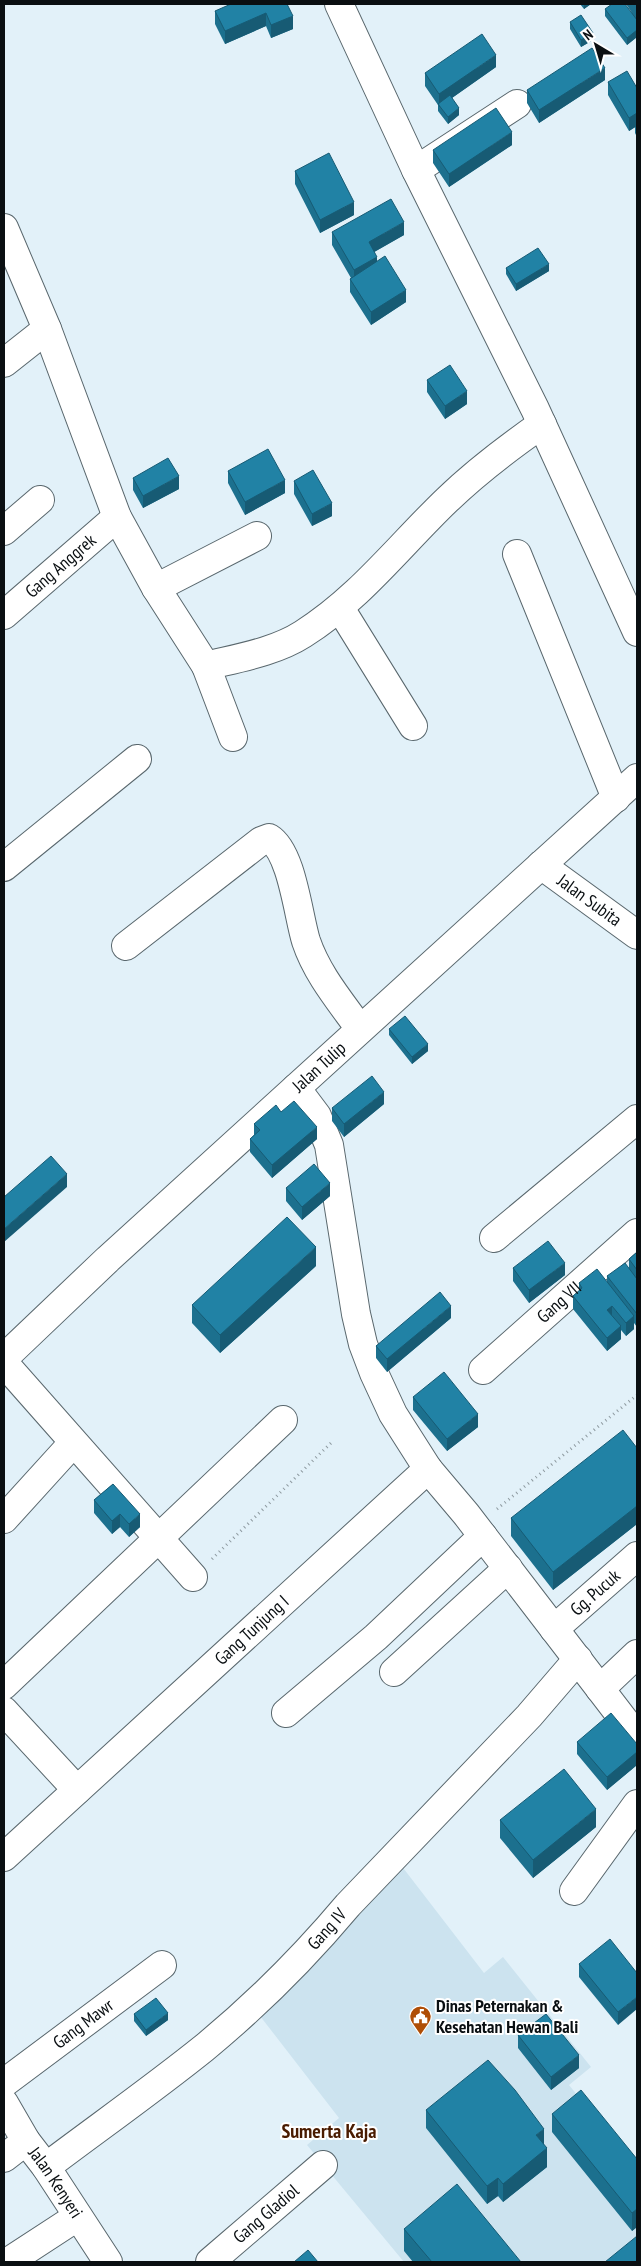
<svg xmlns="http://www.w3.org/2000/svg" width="641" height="2266" font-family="'PT Sans Narrow',sans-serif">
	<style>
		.built { fill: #cce3ef }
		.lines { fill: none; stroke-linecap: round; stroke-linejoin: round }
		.minor-casing { stroke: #59676d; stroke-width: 30 }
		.path { stroke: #8e9aa0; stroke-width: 3; stroke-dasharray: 1 4; stroke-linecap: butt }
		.minor { stroke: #fff; stroke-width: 28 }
		.wall { fill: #1c708e }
		.shaded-wall { fill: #175b74 }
		.building { fill: #2182a5; stroke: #175b74 }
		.labels { text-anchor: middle; stroke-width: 4; stroke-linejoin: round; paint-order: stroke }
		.street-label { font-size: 18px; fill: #0a0f12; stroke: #fff }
		.poi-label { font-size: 18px; font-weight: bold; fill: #0a0f12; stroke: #fff; text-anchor: start }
		.quarter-label { font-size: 20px; font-weight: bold; fill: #491b00; stroke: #fff }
	</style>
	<rect width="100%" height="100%" fill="#e2f1f9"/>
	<path class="built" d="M387 1847 484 1973 503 1957 591 2067 569 2085 637 2168V2262H404L307 2145 339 2118 250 2003Z"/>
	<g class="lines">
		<defs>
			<g id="minor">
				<path d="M339 4 416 170 535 409 637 632"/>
				<path d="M416 170 517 104"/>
				<path d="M4 228 47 329 117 517 156 588 206 666 233 737"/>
				<path d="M4 363 47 329"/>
				<path d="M4 531 40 500"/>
				<path d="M517 554 616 798"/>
				<path d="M156 588 257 536"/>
				<path d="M340 608 413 726"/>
				<path id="s1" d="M4 615 117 517"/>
				<path d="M206 666C238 658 275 652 303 634 359 599 400 545 447 500 476 472 509 447 542 424"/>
				<path id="s2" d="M541 865 637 935"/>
				<path d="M4 867 137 759"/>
				<path d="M126 946 261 841 269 838C292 852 298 915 306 941 317 974 340 1001 360 1029"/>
				<path d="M296 1088 317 1116 329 1145 356 1314 363 1344 374 1373 393 1414 428 1469 466 1514 637 1737"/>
				<path d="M494 1238 637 1119"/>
				<path id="s3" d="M4 1358 108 1259 637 778"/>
				<path d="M4 1363 193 1577"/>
				<path id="s4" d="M483 1370 637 1233"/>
				<path d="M4 1519 73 1443"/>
				<path id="s5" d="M554 1629 637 1556"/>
				<path d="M394 1672 508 1568"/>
				<path d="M4 1685 283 1420"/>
				<path d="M600 1689 637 1654"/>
				<path d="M4 1711 77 1790"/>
				<path d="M286 1713 376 1637 483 1536"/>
				<path id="s6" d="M4 1857 428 1469"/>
				<path d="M574 1891 637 1804"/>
				<path id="s7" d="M4 2083 162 1965"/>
				<path id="s8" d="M4 2103 26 2141 46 2167 108 2262"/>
				<path d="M4 2158 26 2141"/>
				<path id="s9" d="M46 2167C99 2127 153 2089 204 2048 255 2006 306 1955 348 1905L529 1716 578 1659"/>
				<path d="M8 2262 77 2217"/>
				<path id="s10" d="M210 2262 323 2165"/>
			</g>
		</defs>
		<use href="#minor" class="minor-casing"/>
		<path class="path" d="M497 1509 637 1395
			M212 1559 332 1442"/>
		<use href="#minor" class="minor"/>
	</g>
	<path class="wall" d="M287 4 293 29 271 38 266 26 225 44 215 24V11Z
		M580 4H591L584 9Z
		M626 4H637V18H636L637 20V37L627 45 605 16V9L632 13Z
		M570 22 593 40 581 47 570 29Z
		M496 67 452 98 459 115 448 124 438 111V105L425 86V73Z
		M605 80 539 123 527 103V90Z
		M608 82 637 88V137L635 133V127L629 131 608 95Z
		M512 145 449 187 433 163V150Z
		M295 171 354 215 320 233 295 184Z
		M332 232 404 235 374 252 377 261 406 302 371 325 350 292V279L351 278 332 245Z
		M506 268 549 271 516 291 506 274Z
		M427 380 467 404 445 419 427 392Z
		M228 471 285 493 245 515 228 483Z
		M133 478 179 489 143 508 133 490Z
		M294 481 332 516 312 526 294 494Z
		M389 1029 428 1051 412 1064 389 1035Z
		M384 1104 344 1137 332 1121V1108Z
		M281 1112 317 1139 272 1178 250 1152V1139L254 1135V1124Z
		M286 1188 330 1196 302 1220 286 1201Z
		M637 1252V1327L634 1323V1329L626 1336 621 1330V1339L607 1351 573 1309V1296L579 1291V1283L607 1282V1276L629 1268V1259Z
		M316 1266 220 1353 192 1323V1305Z
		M513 1268 565 1275 529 1303 513 1281Z
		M451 1318 387 1372 376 1358V1346Z
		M413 1397 478 1427 447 1451 413 1410Z
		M637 1448V1524L553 1590 511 1536V1518Z
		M113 1484 140 1527 129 1537 120 1527 112 1534 94 1513V1500Z
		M577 1742 637 1744V1765L607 1790 577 1754Z
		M500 1820 596 1827 533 1878 500 1838Z
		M579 1964 637 1973 618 2025 579 1977Z
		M134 2014 168 2020 146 2036 134 2021Z
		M518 2035 579 2068 551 2090 518 2048Z
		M426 2110 544 2145 547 2167 503 2202 498 2196 487 2204 426 2128Z
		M552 2114 637 2159V2227L632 2231 552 2132Z
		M404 2229 521 2262H413L404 2251Z"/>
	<path class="shaded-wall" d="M584 4H591L584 9Z
		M637 5V18H636V6Z
		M266 13V26L225 44V31Z
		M293 16V29L271 38V25Z
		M637 30V37L627 45V38Z
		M593 33V40L581 47V40Z
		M496 55V67L439 107V94Z
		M605 68V80L539 123V110Z
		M459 108V115L448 124V117Z
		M637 113V126L629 131V118Z
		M512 132V145L449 187V174Z
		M354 202V215L320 233V220Z
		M404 222V235L369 255V242Z
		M377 257V270L354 283V270Z
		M549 264V271L516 291V284Z
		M406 290V302L371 325V312Z
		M467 391V404L445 419V406Z
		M179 476V489L143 508V496Z
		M285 480V493L245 515V502Z
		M332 503V516L312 526V514Z
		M428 1044V1051L412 1064V1057Z
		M384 1092V1104L344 1137V1124Z
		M317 1127V1139L272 1178V1165Z
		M67 1174V1187L4 1242V1229Z
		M330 1183V1196L302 1220V1207Z
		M316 1247V1266L220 1353V1335Z
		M565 1263V1275L529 1303V1290Z
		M451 1306V1318L387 1372V1359Z
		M612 1306V1319L607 1310Z
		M634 1316V1329L626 1336V1323Z
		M621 1326V1339L607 1351V1338Z
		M478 1414V1427L447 1451V1439Z
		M637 1506V1524L553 1590V1572Z
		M120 1514V1527L112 1534V1521Z
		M140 1514V1527L129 1537V1524Z
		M637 1752V1765L607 1790V1777Z
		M596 1809V1827L533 1878V1860Z
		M637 1997V2009L618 2025V2012Z
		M168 2013V2020L146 2036V2030Z
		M579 2055V2068L551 2090V2077Z
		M544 2129V2147L536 2135Z
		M547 2148V2167L503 2202V2184Z
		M498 2178V2196L487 2204V2186Z
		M637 2209V2227L632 2231V2213Z"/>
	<path class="building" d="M231 4H287L293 16 271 25 266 13 225 31 215 11Z
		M612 4H625L637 20V30L627 38 605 9Z
		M581 15 593 33 581 40 570 22Z
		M482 34 496 55 439 94 425 73Z
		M592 48 605 68 539 110 527 90Z
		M627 71 637 88V113L629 118 608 82Z
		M450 95 459 108 448 117 438 104Z
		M496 108 512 132 449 174 433 150Z
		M329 153 354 202 320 220 295 171Z
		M391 199 404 222 369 242 377 257 354 270 332 232Z
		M538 248 549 264 516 284 506 268Z
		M385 256 406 290 371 312 350 279Z
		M450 365 467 391 445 406 427 380Z
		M268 449 285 480 245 502 228 471Z
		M168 458 179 476 143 496 133 478Z
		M313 470 332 503 312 514 294 481Z
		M405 1016 428 1044 412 1057 389 1029Z
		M372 1076 384 1092 344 1124 332 1108Z
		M294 1101 317 1127 272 1165 250 1139 260 1130 254 1124 276 1105 281 1112Z
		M51 1156 67 1174 4 1229V1197Z
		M314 1164 330 1183 302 1207 286 1188Z
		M287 1217 316 1247 220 1335 192 1305Z
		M548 1241 565 1263 529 1290 513 1268Z
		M637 1252V1270L629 1259Z
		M625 1263 637 1279V1314L607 1276Z
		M597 1269 634 1316 626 1323 612 1306 607 1310 621 1326 607 1338 573 1296 582 1288 579 1283Z
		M440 1292 451 1306 387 1359 376 1346Z
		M444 1372 478 1414 447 1439 413 1397Z
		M623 1430 637 1448V1506L553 1572 511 1518Z
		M113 1484 140 1514 129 1524 120 1514 112 1521 94 1500Z
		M611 1713 637 1744V1752L607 1777 577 1742Z
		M564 1769 596 1809 533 1860 500 1820Z
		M610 1939 637 1973V1997L618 2012 579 1964Z
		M156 1998 168 2013 146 2030 134 2014Z
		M546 2014 579 2055 551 2077 518 2035Z
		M488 2060 515 2090 544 2129 536 2135 547 2148 503 2184 498 2178 487 2186 426 2110Z
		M581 2090 637 2159V2209L632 2213 552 2114Z
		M457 2184 521 2262H432L404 2229Z
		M637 2236V2262H605Z
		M308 2250 318 2262H294Z"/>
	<defs>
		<symbol id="civic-pin" viewBox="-11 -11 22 30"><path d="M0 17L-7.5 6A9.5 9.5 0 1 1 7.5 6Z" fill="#af4e06" stroke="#fff"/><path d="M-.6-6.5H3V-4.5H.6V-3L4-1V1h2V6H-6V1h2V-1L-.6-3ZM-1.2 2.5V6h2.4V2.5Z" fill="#fff"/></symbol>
	</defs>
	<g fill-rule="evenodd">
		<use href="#civic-pin" x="408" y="2004" width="25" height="34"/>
	</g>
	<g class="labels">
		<g class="street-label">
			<text dy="6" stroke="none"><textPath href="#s1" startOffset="75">Gang Anggrek</textPath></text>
			<text dy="6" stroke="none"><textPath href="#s2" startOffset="60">Jalan Subita</textPath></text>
			<text dy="6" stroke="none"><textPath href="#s3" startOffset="429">Jalan Tulip</textPath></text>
			<text dy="6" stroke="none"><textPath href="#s4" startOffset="102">Gang VII</textPath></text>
			<text dy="6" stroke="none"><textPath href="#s5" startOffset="55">Gg. Pucuk</textPath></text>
			<text dy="6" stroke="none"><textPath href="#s6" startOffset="336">Gang Tunjung I</textPath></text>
			<text dy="6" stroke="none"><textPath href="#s9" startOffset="369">Gang IV</textPath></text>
			<text dy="6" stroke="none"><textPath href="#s7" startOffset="99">Gang Mawr</textPath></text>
			<text dy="6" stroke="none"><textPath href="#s8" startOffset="95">Jalan Kenyeri</textPath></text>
			<text dy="6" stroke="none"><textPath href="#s10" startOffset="74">Gang Gladiol</textPath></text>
		</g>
		<g class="poi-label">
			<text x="436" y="2012">Dinas Peternakan &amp;<tspan x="436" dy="21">Kesehatan Hewan Bali</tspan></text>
		</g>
		<g class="quarter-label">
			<text x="329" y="2138">Sumerta Kaja</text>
		</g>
	</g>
	<rect width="641" height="2266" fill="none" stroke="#0a0f12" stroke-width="10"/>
	<g transform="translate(596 45) rotate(322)" stroke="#ffffff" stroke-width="4" paint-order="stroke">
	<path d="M0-4L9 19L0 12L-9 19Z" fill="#0a0f12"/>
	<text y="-8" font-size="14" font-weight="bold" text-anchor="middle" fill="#0a0f12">N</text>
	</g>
</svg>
